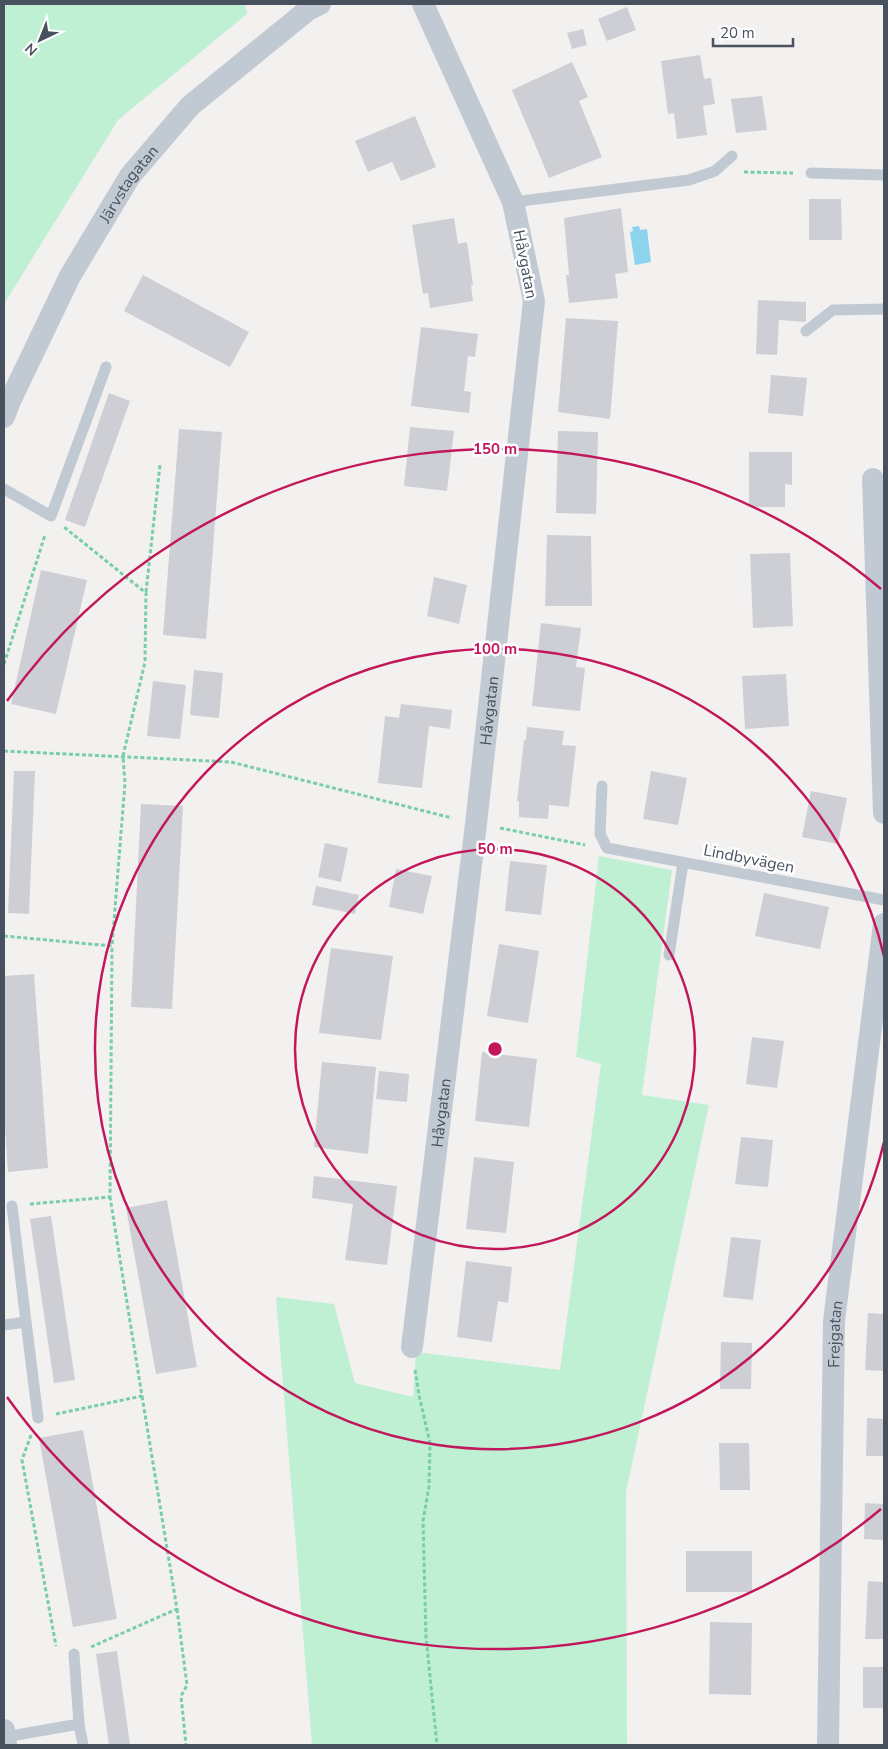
<svg xmlns="http://www.w3.org/2000/svg" width="888" height="1749" font-family="'Nunito Sans',sans-serif">
	<style>
		.green { fill: #bff0d4 }
		.water { fill: #8cd4ed }
		.building { fill: #cdcfd5 }
		.lines { fill: none; stroke-linecap: round; stroke-linejoin: round }
		.path { stroke: #77cea7; stroke-width: 3; stroke-dasharray: 4 2.5; stroke-linecap: butt }
		.lane { stroke: #c1cad2; stroke-width: 11 }
		.street { stroke: #c1cad2; stroke-width: 22 }
		.ring { fill: none; stroke: #c2185b; stroke-width: 2.5 }
		.labels { text-anchor: middle; stroke-width: 5; stroke-linejoin: round; paint-order: stroke }
		.street-label { font-size: 16px; fill: #48525e; stroke: #fff }
		.centre { fill: #c2185b; stroke: #fff; stroke-width: 2.5 }
		.ring-label { font-size: 15px; text-anchor: middle; font-weight: bold; fill: #c2185b; stroke: #fff; stroke-width: 5; stroke-linejoin: round; paint-order: stroke }
	</style>
	<rect width="100%" height="100%" fill="#f3f0f0"/>
	<path class="green" d="M4 4H245L247 14 118 120 4 304Z
		M599 856 672 870 642 1095 709 1105 626 1492 627 1745H312L276 1297 334 1304 355 1383 413 1397 416 1352 560 1370 601 1064 576 1057Z"/>
	<path class="water" d="M639 226 640 230 647 229 651 262 635 265 630 232 633 231 632 227Z"/>
	<path class="building" d="M627 7 636 30 607 41 598 19Z
		M583 29 587 45 572 49 567 33Z
		M700 55 704 79 711 78 715 104 703 106 707 135 677 139 674 113 668 114 661 61Z
		M572 62 588 97 579 101 602 157 549 178 512 90Z
		M762 96 767 130 736 133 731 99Z
		M415 116 436 167 401 181 392 162 368 172 355 141Z
		M809 199H841L842 240H809Z
		M621 208 628 272 615 274 618 298 569 303 566 275H569L564 218Z
		M454 218 458 244 467 242 473 285H471L473 301 430 308 428 293 423 294 412 225Z
		M143 275 249 332 230 367 124 311Z
		M758 300 806 302V322L779 320 777 355 756 354Z
		M566 318 618 321 610 419 558 412Z
		M421 327 478 334 475 357 468 356 464 391 471 392 469 413 411 406Z
		M771 375 807 378 803 416 768 413Z
		M109 393 130 401 85 527 65 520Z
		M410 427 454 431 447 491 404 486Z
		M179 429 222 432 206 639 163 635Z
		M558 431 598 432 596 514 556 513Z
		M749 452H792V485L785 484V507H749Z
		M547 535 591 536 592 606H545Z
		M790 553 793 626 753 628 750 554Z
		M41 570 87 580 56 714 11 704Z
		M434 577 467 585 459 624 427 616Z
		M541 623 581 628 576 667 585 668 580 711 532 706Z
		M194 670 223 673 219 718 190 715Z
		M786 674 789 726 745 729 742 676Z
		M153 681 186 685 180 739 147 736Z
		M401 704 452 710 450 729 429 726 422 788 378 783 385 716 399 718Z
		M527 727 564 731 562 745 576 746 569 807 549 805 548 819 519 817V801H517L524 740H526Z
		M14 771H35L29 914 8 913Z
		M651 771 687 778 678 825 643 819Z
		M811 791 847 798 838 844 802 837Z
		M141 804 183 806 172 1009 131 1007Z
		M325 843 348 848 341 882 318 877Z
		M510 861 547 865 541 915 505 911Z
		M396 869 432 876 423 914 389 907Z
		M316 886 359 895 355 914 312 905Z
		M764 893 829 907 820 949 755 936Z
		M499 944 539 951 528 1023 487 1016Z
		M331 948 393 956 381 1040 319 1033Z
		M34 974 48 1168 8 1172 4 1114V976Z
		M752 1037 784 1041 777 1088 746 1084Z
		M482 1052 537 1059 529 1127 475 1121Z
		M322 1062 376 1067 368 1154 314 1147Z
		M379 1071 409 1074 407 1102 376 1099Z
		M741 1137 773 1140 768 1187 735 1184Z
		M474 1157 514 1162 506 1233 466 1229Z
		M314 1176 397 1186 387 1265 345 1260 353 1204 312 1198Z
		M167 1200 197 1367 156 1374 126 1208Z
		M51 1216 75 1380 54 1383 30 1219Z
		M731 1237 761 1240 753 1300 723 1297Z
		M466 1261 512 1267 508 1303 498 1301 492 1342 457 1337Z
		M868 1313 884 1314V1371L865 1370Z
		M721 1342 752 1343 751 1389H720Z
		M867 1418 884 1419V1456H866Z
		M83 1430 117 1619 73 1627 39 1438Z
		M719 1443H749L750 1490H720Z
		M865 1503 884 1504V1540L864 1539Z
		M686 1551H752V1592H686Z
		M868 1581 884 1582V1639H865Z
		M710 1622 752 1623 751 1695 709 1694Z
		M117 1651 130 1745H109L96 1654Z
		M863 1667H884V1708H863Z"/>
	<g class="lines">
		<path class="path" d="M744 172 793 173
			M146 592 160 465
			M4 664 45 535
			M4 751 231 762 452 818
			M500 828 585 845
			M4 936 112 946 125 783 123 756 145 662 146 593 64 527
			M30 1204 110 1197 112 946
			M415 1370 419 1395 430 1443 429 1487 423 1521 426 1637 437 1745
			M56 1414 142 1396 110 1197
			M31 1435 22 1460 56 1646
			M177 1609 187 1685 181 1696 186 1745
			M91 1647 177 1609 142 1396"/>
		<path class="lane" d="M811 173 884 175
			M513 202 689 180 715 171 732 156
			M806 331 833 310 884 309
			M4 489 51 516 106 367
			M602 786 600 834 607 848 884 900
			M669 955 683 863
			M12 1206 26 1322
			M4 1325 26 1322 38 1418
			M74 1654 79 1724
			M5 1737 79 1724 83 1745"/>
		<g class="street">
			<path id="s1" d="M4 417 10 401 70 276 130 176 190 106 308 10 320 4"/>
			<path d="M873 479 884 813"/>
			<path id="s2" d="M412 1347 476 824 534 301 513 202 423 4"/>
			<path d="M4 1730 6 1745"/>
			<path id="s3" d="M828 1745 834 1321 884 924"/>
		</g>
	</g>
	<g class="ring">
		<circle cx="495" cy="1049" r="200"/>
		<path d="M884 1142A400 400 0 1 1 884 956"/>
		<path d="M881 1509A600 600 0 0 1 7 1397M7 701A600 600 0 0 1 881 589"/>
	</g>
	<g class="labels">
		<g class="street-label">
			<text dy="6" stroke="none"><textPath href="#s1" startOffset="265">Järvstagatan</textPath></text>
			<text transform="translate(526 264) rotate(79)" y="6">Håvgatan</text>
			<text dy="6" stroke="none"><textPath href="#s2" startOffset="641">Håvgatan</textPath></text>
			<text transform="translate(749 858) rotate(11)" y="6">Lindbyvägen</text>
			<text dy="6" stroke="none"><textPath href="#s2" startOffset="236">Håvgatan</textPath></text>
			<text dy="6" stroke="none"><textPath href="#s3" startOffset="411">Frejgatan</textPath></text>
		</g>
	</g>
	<circle cx="495" cy="1049" r="8" class="centre"/>
	<g class="ring-label">
		<text x="495" y="454">150 m</text>
		<text x="495" y="654">100 m</text>
		<text x="495" y="854">50 m</text>
	</g>
	<rect width="888" height="1749" fill="none" stroke="#48525e" stroke-width="10"/>
	<g transform="translate(40 40) rotate(223)" stroke="#ffffff" stroke-width="4" paint-order="stroke">
	<path d="M0-4L9 19L0 12L-9 19Z" fill="#48525e"/>
	<text y="-8" font-size="14" font-weight="bold" text-anchor="middle" fill="#48525e">N</text>
	</g>
	<path d="M713 38v8h80v-8" fill="none" stroke="#48525e" stroke-width="2.5"/>
	<text x="720" y="38" font-size="15" fill="#48525e" stroke="#ffffff" stroke-width="4" paint-order="stroke">20 m</text>
</svg>
